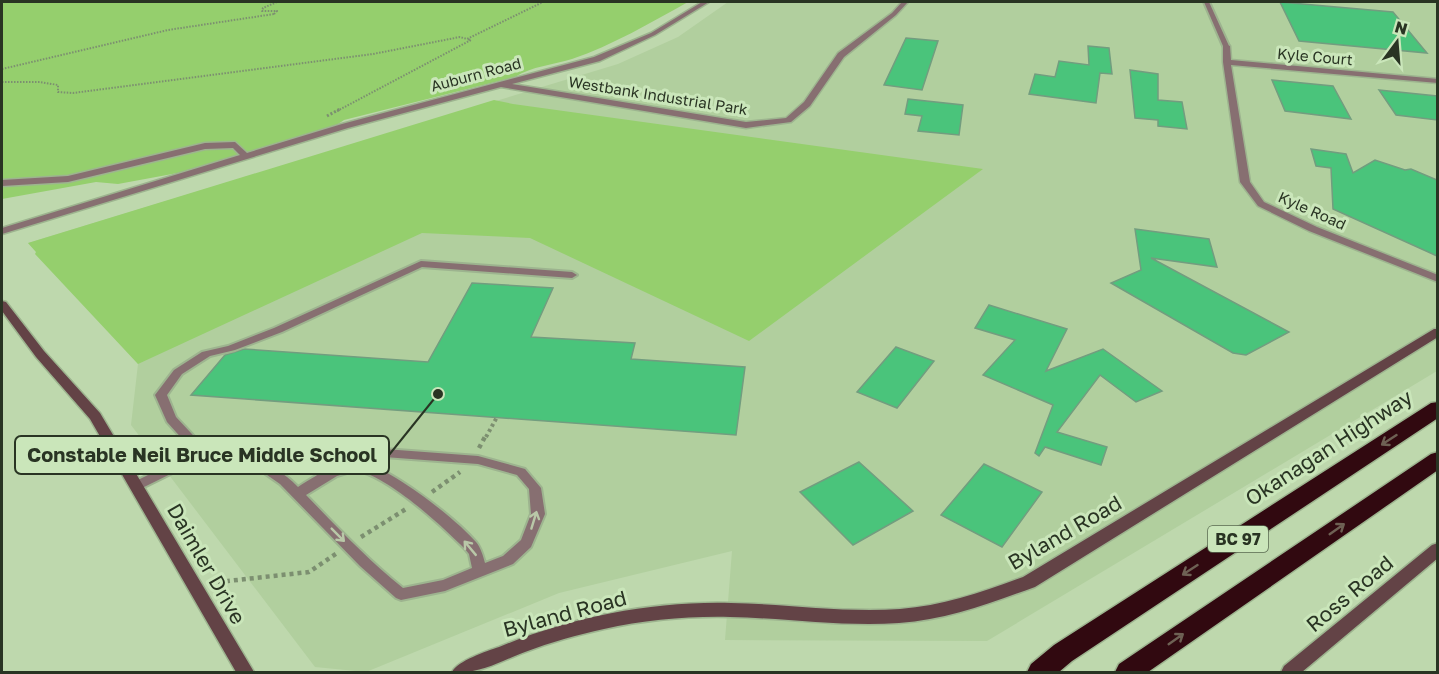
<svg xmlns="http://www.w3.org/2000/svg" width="1439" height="674" font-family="'Golos Text',sans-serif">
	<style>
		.built { fill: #b1cf9e }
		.green { fill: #95cf6d }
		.building { fill: #4ac47b; stroke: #729d7f; stroke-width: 1.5 }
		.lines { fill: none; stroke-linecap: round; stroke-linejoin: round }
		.lane-casing { stroke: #9db48f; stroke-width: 4 }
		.street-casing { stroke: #9db48f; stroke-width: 3 }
		.secondary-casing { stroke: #9db48f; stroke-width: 3 }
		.highway-casing { stroke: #9db48f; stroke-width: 3 }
		.path-far3 { stroke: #7c8f70; stroke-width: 2; stroke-dasharray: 1.5 1.5; stroke-linecap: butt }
		.path-far2 { stroke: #7c8f70; stroke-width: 3; stroke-dasharray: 2 2; stroke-linecap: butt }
		.path-far1 { stroke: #7c8f70; stroke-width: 4; stroke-dasharray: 3 3; stroke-linecap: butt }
		.path { stroke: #7c8f70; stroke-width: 4.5; stroke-dasharray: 4 4; stroke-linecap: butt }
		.lane { fill: #876f71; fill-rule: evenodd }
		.street { fill: #876f71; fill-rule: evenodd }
		.secondary { fill: #634346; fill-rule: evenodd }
		.highway { fill: #310910; fill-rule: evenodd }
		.oneway { stroke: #6e6154 }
		.oneway2 { stroke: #b9c8a8 }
		.labels { text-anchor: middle; stroke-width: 6; stroke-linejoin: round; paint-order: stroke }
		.far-street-label { font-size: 15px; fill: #293423; stroke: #cae6ba }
		.shield { fill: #cae6ba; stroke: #596950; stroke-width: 1.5 }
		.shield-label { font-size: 16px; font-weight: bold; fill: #293423 }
		.near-street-label { font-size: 21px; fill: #293423; stroke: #cae6ba }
		.leader { fill: none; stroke: #293423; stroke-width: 2 }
		.callout-dot { fill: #293423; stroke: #cae6ba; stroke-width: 2 }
		.callout { fill: #cae6ba; stroke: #293423; stroke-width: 2 }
		.callout-label { font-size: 20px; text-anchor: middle; font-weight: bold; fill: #293423 }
	</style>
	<rect width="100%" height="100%" fill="#bed8ad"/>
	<path class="built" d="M728 2H1437V371L987 641 725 640 732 551 559 593 366 672 315 667 131 425 138 364 28 243 618 64 678 37Z"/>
	<path class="green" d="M2 2H688C650 23 613 45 572 59 553 65 532 66 515 77L344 120 329 130 183 172 118 184 96 182 2 199Z
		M494 100 513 104 983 169 749 341 530 238 422 233 138 364 35 254 36 252 28 243Z"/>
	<path class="building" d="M1280 2 1393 12 1427 53 1299 41Z
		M906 38 938 41 922 90 884 85Z
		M1088 46 1109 48 1112 74 1100 73 1096 103 1029 94 1035 74 1055 77 1059 61 1089 65Z
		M1130 70 1158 74V100L1182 102 1187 129 1158 126V120L1135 118Z
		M1272 80 1333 86 1351 119 1285 111Z
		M1379 90 1437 96V120L1396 115Z
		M908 99 963 105 959 135 918 131 922 116 905 114Z
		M1311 149 1346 154 1353 173 1375 160 1405 170 1411 169 1437 180V256L1333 209 1331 168 1316 166Z
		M1135 229 1209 239 1217 267 1151 258 1289 332 1246 355 1233 353 1111 283 1141 270Z
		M472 283 553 288 531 337 635 343 631 359 745 367 736 435 191 395 225 355 244 349 428 362Z
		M989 305 1067 329 1046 371 1103 349 1162 391 1136 402 1100 375 1057 432 1107 447 1101 465 1045 447 1039 456 1035 453 1053 405 983 375 1015 340 975 328Z
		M896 347 934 361 897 408 857 392Z
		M859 462 913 511 853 545 800 492Z
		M984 464 1042 492 1002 547 941 515Z"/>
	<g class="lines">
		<defs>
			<path id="lane" d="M1204 2H1209L1229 46 1228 47 1223 46Z
				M421 261 572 272 577 275 572 278 422 267 282 332 235 350 210 356 182 374 167 395 176 417 205 448 238 438 478 456 525 469 541 488 545 514 531 547 513 564 445 591 401 600 396 598 360 566 280 484 260 470 244 465 203 458 140 489 136 491 132 489 130 486 132 483 194 452 167 422 155 395 174 370 202 352 228 346 274 328ZM238 446 478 464 517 475 529 489 531 514 521 540 503 556 485 563C483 556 481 548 476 542 456 519 388 465 358 462 337 460 315 477 298 487 275 463 253 457 221 452ZM356 470C390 478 440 524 465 549L469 554 472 568 443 580 403 588C368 560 337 527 306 495L337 476Z"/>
			<path id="street" d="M702 2H709L655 35 600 61 512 84 746 122 786 118 804 102 838 53 892 13 902 2H908L896 15 844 57 810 106 791 122 746 128 501 87 348 128 2 234V228L240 155 233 148 205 149 68 182 2 186V180L68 176 205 143 235 142 247 153 342 124 594 57 651 33Z
				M1223 44 1230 46 1231 60 1438 79V83L1231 65 1250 182 1264 202 1317 227 1438 275V282L1309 231 1258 206 1240 182 1223 62Z"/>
			<path id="secondary" d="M2 301 6 302 44 351 100 413 254 672H236L90 419 36 357 2 311Z
				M1434 329H1438V337L1035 587C990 603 947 620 899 623 843 627 787 618 730 617 688 616 645 620 604 629 577 635 551 642 525 652 498 662 482 674 452 672 457 661 487 651 499 647 572 617 652 601 731 603 787 604 844 613 900 609 943 606 983 592 1023 577Z
				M1438 543V558L1302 672H1281L1284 666 1432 545Z"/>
			<path id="highway" d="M1438 402V418L1072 661 1059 672H1027L1031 664 1054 645 1431 403Z
				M1438 452V470L1148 672H1115L1119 664 1431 454Z"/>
		</defs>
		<use href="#lane" class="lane-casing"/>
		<use href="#street" class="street-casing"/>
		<use href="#secondary" class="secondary-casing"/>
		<use href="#highway" class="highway-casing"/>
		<path class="path-far3" d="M274 14 277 11H262L263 8 277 2
			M2 69 168 30 274 14
			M2 82H40L58 85V92L73 93 373 54 460 37 467 39
			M337 111 471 40 467 39 543 2"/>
		<path class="path-far2" d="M327 116 340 109"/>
		<path class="path-far1" d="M486 437 497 417"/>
		<path class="path" d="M479 448 486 435
			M432 492 460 472
			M361 537 406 509
			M210 583 309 572 337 553"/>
		<use href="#lane" class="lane"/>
		<use href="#street" class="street"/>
		<use href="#secondary" class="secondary"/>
		<use href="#highway" class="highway"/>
	</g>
	<defs><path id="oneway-shaft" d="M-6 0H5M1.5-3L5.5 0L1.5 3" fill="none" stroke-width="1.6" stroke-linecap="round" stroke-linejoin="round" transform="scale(1.5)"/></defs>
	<g class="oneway">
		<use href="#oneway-shaft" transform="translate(1389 440) rotate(147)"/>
		<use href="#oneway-shaft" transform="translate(1337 529) rotate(-35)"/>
		<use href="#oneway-shaft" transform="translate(1190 570) rotate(147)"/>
		<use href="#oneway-shaft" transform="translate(1176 639) rotate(-35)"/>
	</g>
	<g class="oneway2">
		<use href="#oneway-shaft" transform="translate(534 520) rotate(-73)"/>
		<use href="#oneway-shaft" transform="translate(338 535) rotate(45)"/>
		<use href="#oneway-shaft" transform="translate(470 548) rotate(-130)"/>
	</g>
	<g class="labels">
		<g class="far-street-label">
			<text transform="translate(1315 57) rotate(5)" y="5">Kyle Court</text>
			<text transform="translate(476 75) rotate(-15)" y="5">Auburn Road</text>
			<text transform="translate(658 96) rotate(9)" y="5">Westbank Industrial Park</text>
			<text transform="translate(1312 211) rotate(24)" y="5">Kyle Road</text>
		</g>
		<rect class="shield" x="1208" y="526" width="60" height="26" rx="4.5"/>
		<g class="shield-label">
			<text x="1238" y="545">BC 97</text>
		</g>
		<g class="near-street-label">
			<text transform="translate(1329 448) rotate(-33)" y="7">Okanagan Highway</text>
			<text transform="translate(1065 533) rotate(-30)" y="7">Byland Road</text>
			<text transform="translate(206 564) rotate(60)" y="7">Daimler Drive</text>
			<text transform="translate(1350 594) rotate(-40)" y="7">Ross Road</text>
			<text transform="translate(565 614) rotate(-15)" y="7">Byland Road</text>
		</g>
	</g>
	<path class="leader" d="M438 394L389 455"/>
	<circle class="callout-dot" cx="438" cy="394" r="6"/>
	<rect class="callout" x="15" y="436" width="374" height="38" rx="6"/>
	<g class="callout-label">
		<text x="202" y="462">Constable Neil Bruce Middle School</text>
	</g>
	<rect width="1439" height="674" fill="none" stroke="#293423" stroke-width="6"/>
	<g transform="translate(1397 42) rotate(16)" stroke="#cae6ba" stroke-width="4.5" paint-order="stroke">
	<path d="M0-4.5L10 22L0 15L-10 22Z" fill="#293423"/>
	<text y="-9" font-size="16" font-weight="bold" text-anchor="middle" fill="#293423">N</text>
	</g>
</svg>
